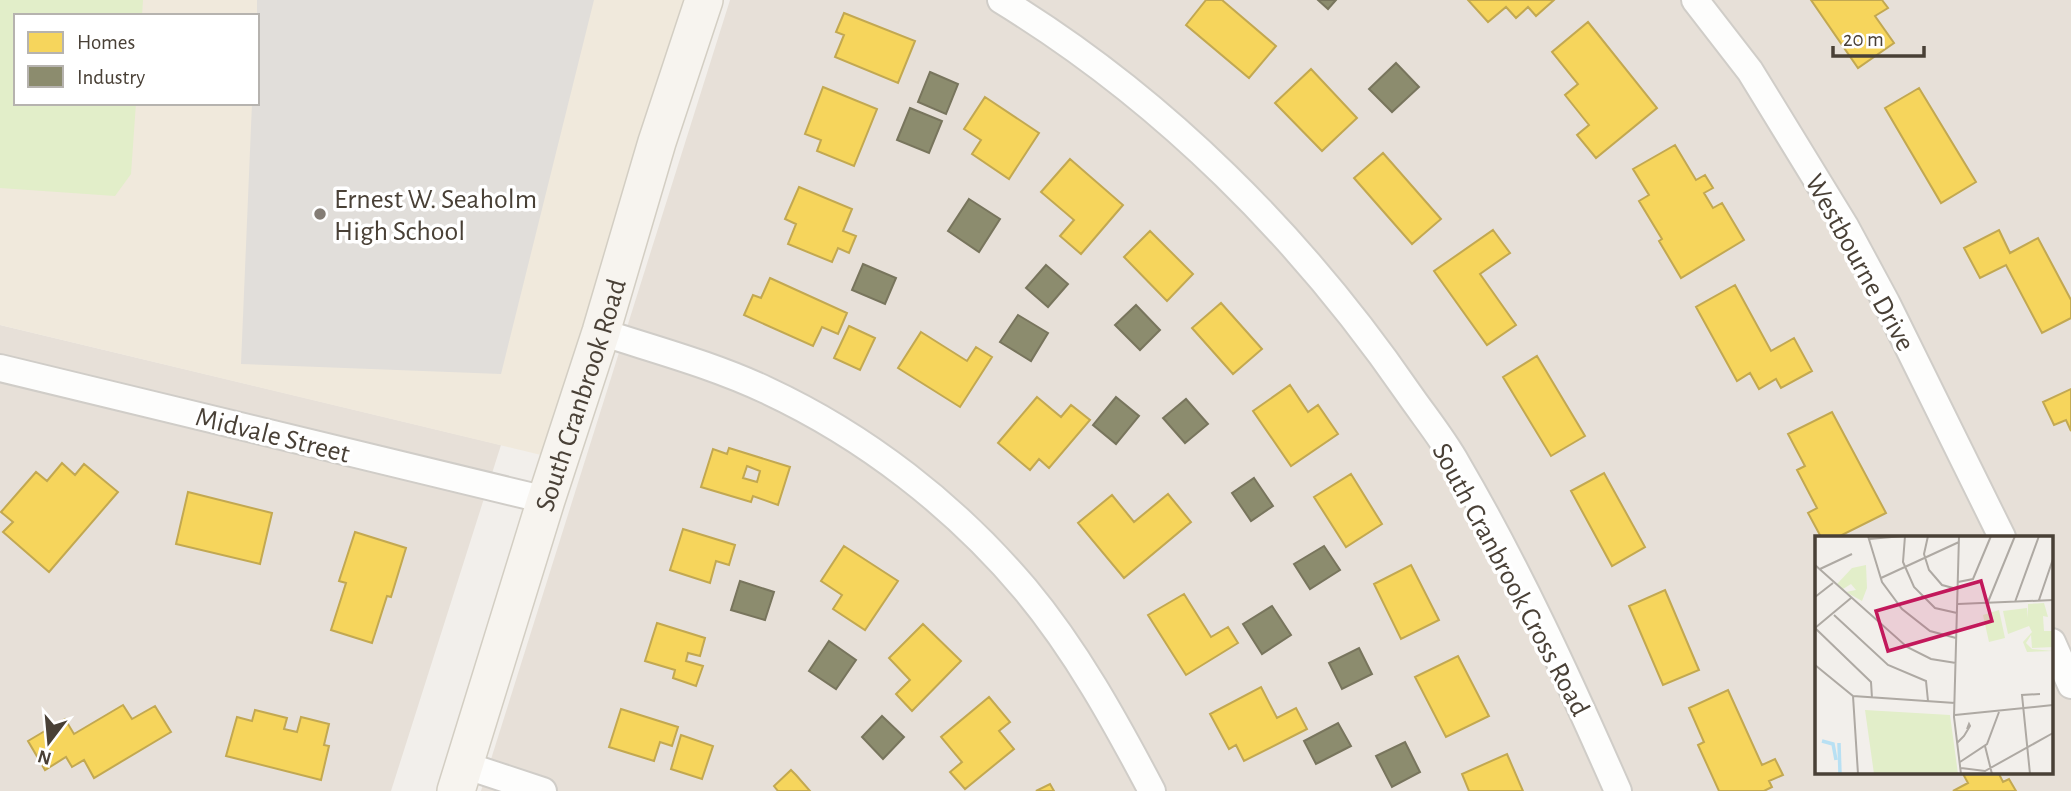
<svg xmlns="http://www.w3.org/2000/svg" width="2071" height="791" font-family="'Alegreya Sans',sans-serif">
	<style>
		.residential { fill: #e7e0d8; fill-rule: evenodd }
		.education { fill: #f0e9dc; fill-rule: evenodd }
		.green { fill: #e2eec9 }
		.parking { fill: #e1deda }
		.homes { fill: #f6d55c; stroke: #c2a851; stroke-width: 2; fill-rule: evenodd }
		.industry { fill: #8c8c6e; stroke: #78755d; stroke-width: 2 }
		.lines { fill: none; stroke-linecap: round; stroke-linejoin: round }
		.street-casing { stroke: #d0cdc8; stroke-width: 30 }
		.secondary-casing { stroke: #d3cec3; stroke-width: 40 }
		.street { stroke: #fdfdfc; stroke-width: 26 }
		.secondary { stroke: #f7f4ef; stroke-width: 37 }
		.poi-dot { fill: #847d75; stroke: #fff; stroke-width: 2.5 }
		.labels { text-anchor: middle; stroke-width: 7; stroke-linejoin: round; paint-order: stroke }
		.poi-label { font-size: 28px; fill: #494036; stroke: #fff; text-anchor: start }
		.street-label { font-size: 28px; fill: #494036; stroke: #fff }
		.inset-river { fill: none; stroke: #b8e0f3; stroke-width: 3.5 }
		.inset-road { fill: none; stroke: #aea9a3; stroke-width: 2 }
		.view { fill: #c2185b; fill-opacity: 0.15; stroke: #c2185b; stroke-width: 3.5 }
		.inset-edge { fill: none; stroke: #494036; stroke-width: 3.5 }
	</style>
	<rect width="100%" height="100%" fill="#f2efeb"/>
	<path class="residential" d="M730 0H2071V791H481ZM1817 537H2052V772H1817Z
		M0 325 501 445 391 791H0Z"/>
	<path class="education" d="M0 0H707L562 460 0 325ZM16 16H257V103H16Z"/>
	<path class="green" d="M0 0H143L142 16H16V103H136L131 174 115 196 0 188Z"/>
	<path class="parking" d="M257 0H594L501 374 241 364 252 103H257Z"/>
	<path class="homes" d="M1206 0H1222L1276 46 1249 78 1186 25Z
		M1468 0H1554L1536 16 1528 7 1516 18 1506 7 1488 22Z
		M1811 0H1882L1888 8 1875 16 1894 43 1858 68Z
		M844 13 915 41 898 83 835 57 844 35 836 32Z
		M1588 22 1657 108 1596 158 1577 135 1589 125 1565 95 1578 84 1552 52Z
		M1311 69 1357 118 1322 151 1275 103Z
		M823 87 877 109 854 166 817 151 821 140 805 134Z
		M1919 88 1976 182 1941 203 1885 108Z
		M985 97 1039 133 1009 179 972 154 981 140 964 129Z
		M1675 145 1696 180 1705 175 1713 188 1704 193 1713 208 1722 203 1744 240 1681 278 1659 241 1662 239 1639 201 1649 195 1633 169Z
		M1383 153 1441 219 1412 244 1354 178Z
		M1070 159 1123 205 1081 254 1060 236 1074 220 1041 192Z
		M799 187 852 209 843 231 856 236 849 253 838 248 832 262 788 244 796 224 785 219Z
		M1493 230 1510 253 1480 274 1516 325 1487 345 1434 271Z
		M1999 230 2010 253 2038 238 2071 300V318L2042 333 2006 265 1980 278 1964 248Z
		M1150 231 1193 274 1167 301 1124 257Z
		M770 278 847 313 838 334 822 327 813 346 744 315 753 295 761 298Z
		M1735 285 1771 351 1794 338 1812 371 1781 388 1776 379 1759 389 1750 373 1737 381 1696 307Z
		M1221 303 1262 349 1233 374 1192 328Z
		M849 326 875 338 860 370 834 358Z
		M921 332 967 361 976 347 992 357 960 407 898 368Z
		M1537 356 1585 436 1551 456 1503 377Z
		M1290 385 1308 412 1318 405 1338 434 1291 466 1253 411Z
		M2071 389V431L2066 420 2054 425 2043 402Z
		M1037 397 1061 417 1071 405 1090 420 1049 468 1039 459 1030 470 998 443Z
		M1832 412 1886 513 1838 537H1821L1808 513 1817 508 1797 470 1805 466 1788 434Z
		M729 448 790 467 778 505 753 496 751 502 701 487 713 449 727 454ZM747 466 760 471 757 482 743 478Z
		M62 463 75 475 84 464 118 492 49 572 3 532 13 522 1 512 36 472 47 481Z
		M1604 473 1645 547 1612 566 1571 491Z
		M1351 474 1382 524 1346 547 1314 497Z
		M188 492 272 513 260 564 176 544Z
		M1168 494 1191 522 1124 578 1078 523 1112 495 1134 522Z
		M683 529 735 545 729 565 716 561 710 583 670 570Z
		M355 532 406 548 391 597 387 596 372 643 331 630 346 583 339 581Z
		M844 546 898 581 865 630 833 609 842 595 821 581Z
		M1411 565 1439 620 1401 639 1374 584Z
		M1665 590 1699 670 1663 685 1629 606Z
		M1184 594 1211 637 1228 627 1238 643 1186 675 1148 615Z
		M657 623 705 638 700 656 688 653 686 661 703 666 696 686 673 678 675 670 645 661Z
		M923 624 961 661 912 711 896 694 910 680 889 658Z
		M1458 656 1489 716 1446 737 1415 677Z
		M1261 687 1277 718 1296 708 1307 729 1244 761 1236 745 1229 749 1210 714Z
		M1728 690 1762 765 1775 759 1783 775 1769 781 1772 787 1764 791H1719L1698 745 1704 742 1689 708Z
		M989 697 1010 722 999 731 1014 749 965 789 950 772 962 762 941 737Z
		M123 705 132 719 155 706 171 732 94 778 84 760 72 767 66 757 45 770 28 741 65 719 74 734Z
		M621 709 678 727 672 746 660 742 654 761 609 747Z
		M255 710 287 718 284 729 297 732 301 717 329 724 324 745 329 746 321 780 226 756 237 717 252 721Z
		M681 735 713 746 702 779 671 769Z
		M1507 754 1523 791H1469L1462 774Z
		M791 770 796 775 810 791H778L774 786Z
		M1962 772H1998L2003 782 2009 779 2016 791H1953L1968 783Z
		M1050 784 1054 791H1036Z"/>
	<path class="industry" d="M1318 0H1336L1328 9Z
		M1396 63 1419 87 1392 112 1369 89Z
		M930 72 958 84 946 114 918 102Z
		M910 108 942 121 929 153 897 140Z
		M969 199 1000 219 979 252 948 231Z
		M863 264 896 278 885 304 852 290Z
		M1046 265 1068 284 1048 307 1026 288Z
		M1136 305 1160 330 1140 350 1115 325Z
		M1018 315 1048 333 1031 361 1000 342Z
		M1116 397 1139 416 1116 444 1093 425Z
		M1186 399 1208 424 1185 443 1163 418Z
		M1254 478 1273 506 1251 521 1232 493Z
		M1324 546 1340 570 1310 589 1294 564Z
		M740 581 774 592 765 620 731 610Z
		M1272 606 1291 635 1262 654 1243 624Z
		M829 641 856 660 836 689 809 671Z
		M1359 648 1372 674 1342 689 1329 663Z
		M882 716 904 737 883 759 862 737Z
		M1338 723 1351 746 1316 764 1304 741Z
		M1405 742 1420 772 1392 787 1376 756Z"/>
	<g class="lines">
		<defs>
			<path id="street" d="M1001 0C1163 99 1301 237 1409 394 1425 417 1443 439 1457 464 1518 568 1569 680 1618 791
				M1695 0 1750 71 1845 226 1886 302 2002 537
				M601 332C656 350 713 365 766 390 865 436 955 506 1025 589 1076 650 1115 721 1152 791
				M0 368 546 500
				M2052 642 2071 685
				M464 765 543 791"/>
			<g id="secondary">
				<path id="s1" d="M456 791 546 500 601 332 657 142 704 0"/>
			</g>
		</defs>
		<use href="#street" class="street-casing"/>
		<use href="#secondary" class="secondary-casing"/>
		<use href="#street" class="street"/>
		<use href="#secondary" class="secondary"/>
	</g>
	<circle class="poi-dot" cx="320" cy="214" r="7"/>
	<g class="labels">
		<g class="poi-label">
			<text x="334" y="208">Ernest W. Seaholm<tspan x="334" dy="32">High School</tspan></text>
		</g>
		<g class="street-label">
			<text transform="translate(1861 262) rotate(61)" y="10">Westbourne Drive</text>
			<text dy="10" stroke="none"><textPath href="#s1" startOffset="415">South Cranbrook Road</textPath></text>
			<text transform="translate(273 434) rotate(14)" y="10">Midvale Street</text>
			<text transform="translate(1512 579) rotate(62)" y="10">South Cranbrook Cross Road</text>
		</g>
	</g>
	<g transform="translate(1815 536)">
		<rect width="238" height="238" fill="#f2efeb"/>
		<path d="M51 29 52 52 47 65 31 56 41 54 36 48 28 53 22 48 37 32ZM229 67 233 81 228 80 229 95H238V111L217 112 216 99 211 107 217 113 238 115 212 116 208 106 217 96 214 90 193 98 188 75 212 72 213 82V68ZM184 74 190 102 174 106 168 79ZM50 174 135 179 143 238H59Z" fill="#e2eec9"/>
		<path class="inset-river" d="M7 205 18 208 21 224M24 207 25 238"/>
		<path class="inset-road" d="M53 0 67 46 87 73 115 95 141 102M90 0 88 26 99 51 120 72 142 77M113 0 109 18 114 34 127 49 142 53M144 0 139 181 146 238M54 3 88 0M0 29 92 111 116 123 141 127M5 33 37 18M66 42 144 6M143 46 158 43 176 0M0 61 18 47M224 64 238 23M173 66 200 0M200 66 224 0M143 68 238 64M19 79 73 129 111 145 113 165M0 92 56 146 57 162M0 92 36 62M0 129 38 160 140 167M38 160 43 238M140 179 238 169M142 207 149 200 155 190 154 188 152 193M170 210 177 238M145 226 172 208 184 176M146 232 170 235 238 197M215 238 207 159 225 158"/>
		<path class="view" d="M166 45 177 85 73 115 61 75Z"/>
		<rect width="238" height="238" class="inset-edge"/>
	</g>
	<rect x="14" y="14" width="245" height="91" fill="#ffffff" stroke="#b6b3af" stroke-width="2"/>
	<rect x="28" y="32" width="35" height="21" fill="#f6d55c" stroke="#b6b3af" stroke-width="2"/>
	<text x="77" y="49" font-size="21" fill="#494036">Homes</text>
	<rect x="28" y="66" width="35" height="21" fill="#8c8c6e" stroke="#b6b3af" stroke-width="2"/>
	<text x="77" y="84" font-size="21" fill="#494036">Industry</text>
	<g transform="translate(49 742) rotate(196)" stroke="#ffffff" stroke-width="5" paint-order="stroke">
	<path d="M0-5L12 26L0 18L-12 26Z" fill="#494036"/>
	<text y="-10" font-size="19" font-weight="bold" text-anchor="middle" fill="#494036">N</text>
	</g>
	<path d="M1833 46v10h91v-10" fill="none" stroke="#494036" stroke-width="3.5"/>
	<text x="1843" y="46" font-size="21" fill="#494036" stroke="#ffffff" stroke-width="5" paint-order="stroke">20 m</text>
</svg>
